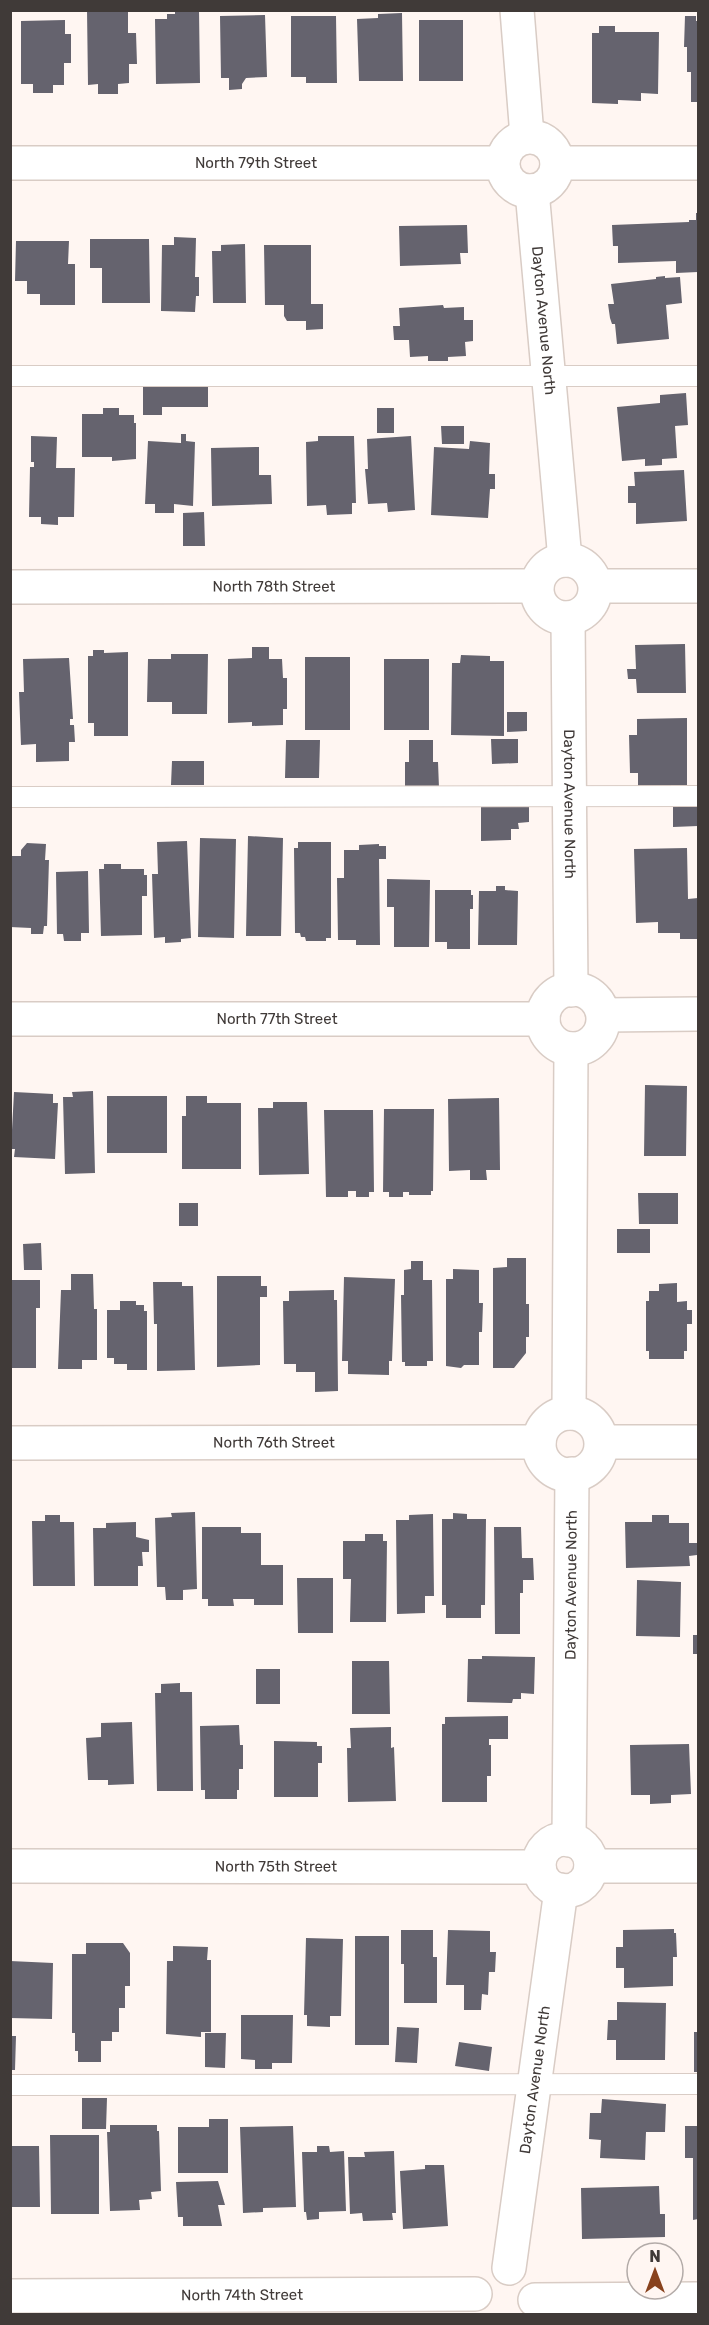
<svg xmlns="http://www.w3.org/2000/svg" width="709" height="2325" font-family="Rubik,sans-serif">
	<style>
		.building { fill: #65636e }
		.lines { fill: none; stroke-linecap: round; stroke-linejoin: round }
		.service-casing { stroke: #d9ccc5; stroke-width: 22 }
		.minor-casing { stroke: #d9ccc5; stroke-width: 36 }
		.service { stroke: #fff; stroke-width: 20 }
		.minor { stroke: #fff; stroke-width: 33 }
		.labels { text-anchor: middle; stroke-width: 6; stroke-linejoin: round; paint-order: stroke }
		.street-label { font-size: 15px; fill: #403a38; stroke: #fff6f2 }
	</style>
	<rect width="100%" height="100%" fill="#fff6f2"/>
	<path class="building" d="M87 10H128V33H136L137 64H129V83L118 84V94H98V84L88 85Z
		M175 10H199L200 83 156 84 155 19H167V14H175Z
		M402 13 403 81H359L357 19 378 18V14Z
		M265 15 267 77 246 78 242 84V89L229 90V78H221L220 16Z
		M291 16H336L337 83H306V77H291Z
		M685 16H696V21H698V102H691V72H687V47H684Z
		M65 20V34H71V63H64V85H53V93H33V84H21V21Z
		M419 20H463V81H419Z
		M599 26H615V32H659L658 94 641 93V101L618 100V104L592 103V33H599Z
		M696 213H698V272L676 273V261L618 263V246H613L612 225 689 222V220H696Z
		M467 225 468 253H460L461 264 400 266 399 226Z
		M174 237 196 238 195 277H199V296H196L195 312 161 311 162 245H174Z
		M90 239H149L150 303H102V268H90Z
		M16 241H69L68 264H75V305H40V294H27V281H15Z
		M245 244 246 303H213L212 251H221V245Z
		M264 245H311V304H323V329L306 330V321H287L284 316V305H265Z
		M665 276V278L680 277 682 303 666 305 669 339 617 344 615 324H612L610 318 608 304H614L611 284 656 279V277Z
		M443 305 444 308 464 307V320H473V341L465 342 466 356 448 357V361H428V356L410 357 409 340H394L393 326H400L399 308Z
		M208 386V407H162V415H143V387Z
		M686 393 688 425 675 426 677 458 662 459V465L645 466V459L622 461 617 407 660 403V395Z
		M103 408H119V415H134V423H136V459L112 461V457H82V414H103Z
		M377 408H394V433H377Z
		M441 426H464V444H442Z
		M181 434H186V441L195 442 193 506 174 504V513H155V504H145L148 441 181 443Z
		M31 436 57 437 56 468H75L74 517H58V525L41 524V517H29L30 467H34V462H31Z
		M318 436H354L356 503H352V514L327 515 326 505 307 506 306 442 318 441Z
		M411 436 415 510 388 512 387 503 368 504 365 469H368L367 439Z
		M470 441 490 443 489 474H495V489H490L488 518 431 515 434 447 469 449Z
		M259 447V475H271L272 504 212 506 211 448Z
		M684 470 687 521 636 524V503H628V486H635L634 472Z
		M204 512 205 546H183V513Z
		M685 644 686 693H637L636 679H628L627 669H636L635 645Z
		M252 647H269V659H282L283 678H287V709H283V725L252 726V722L228 723V659L252 658Z
		M93 650H104V653L128 652V736H94V723H88V656H93Z
		M171 654H208L207 714H172V702H147L148 659H171Z
		M461 655 490 656V661H504V736L451 735 452 663H460Z
		M305 657H350V730H305Z
		M69 658 73 719H70V725H74L75 742H69V761L36 762V744L21 745 19 692H24L23 659Z
		M384 659H429V730H384Z
		M507 712H527V731L507 732Z
		M687 718V786H638V773H630L629 735H637V719Z
		M491 739H518V763L492 764Z
		M286 740H320L319 778H285Z
		M409 740H433V762H438L439 788H405V762H409Z
		M172 761H204V785H171Z
		M529 802V822L518 823 519 829H511V840L481 841V803Z
		M698 806V826L673 827V807Z
		M248 836 283 838 281 936H246Z
		M200 838 236 839 234 938 198 937Z
		M187 841 191 938 181 939V942L165 943V937L154 938 152 874H158L157 842Z
		M298 842H331V938H326V941H306L305 937H301L300 933H295L294 848H298Z
		M27 843 46 844 45 860H49L47 926H44L43 934H31V928L10 927 12 856H21V850Z
		M379 844V846H386V859H379L380 945H356V940H338L337 878H344V850H359V845Z
		M687 848 688 899 698 898V939H680V933H658V922L636 923 634 849Z
		M104 864H121V869H144V875H147V896H142V935L101 936 99 869H104Z
		M88 871 89 933H81V941H64L63 934H57L56 872Z
		M387 879 430 880 429 947H394V907H387Z
		M496 886H505V890L518 891 517 945H478L479 891H496Z
		M435 890H471V895H473V909H470V949H447V942H435Z
		M645 1085 687 1086 686 1156H644Z
		M93 1091 95 1173 65 1174 63 1097H73L72 1092Z
		M14 1092 53 1094V1103H58L55 1159 14 1157 15 1149H11Z
		M107 1096H167V1153H107Z
		M186 1096H207V1103H241V1169H182V1116H186Z
		M499 1098 500 1170H486L487 1180H470V1170L449 1171 448 1099Z
		M273 1102H307L309 1174 259 1175 258 1108H273Z
		M384 1109H434L433 1191H431V1195H409V1192H403V1197H389V1192H383Z
		M324 1110H373L374 1192H369V1197H356V1191H348V1197H326Z
		M638 1193H678V1224H639Z
		M179 1203H198V1226H179Z
		M617 1229H650V1253H617Z
		M41 1243 42 1270H24L23 1244Z
		M507 1258H526V1304H529V1337H526V1353L514 1368H493V1268L507 1267Z
		M411 1261H423V1280H432L433 1361H427V1366H405V1362H402L401 1295H404V1270L411 1269Z
		M453 1269 479 1270V1303H483L482 1332H479V1365H464L461 1368 446 1366V1279H453Z
		M71 1274H93L94 1309H97V1360H82V1369H58L61 1290H71Z
		M217 1276H261V1286H267V1297H260V1365L217 1367Z
		M344 1277 395 1279 392 1361H389V1375L348 1374V1361H342Z
		M10 1280H40V1308H36V1368H10Z
		M153 1282H182V1286H193L195 1370 157 1371V1324H154Z
		M677 1283V1302L687 1301V1310H692V1324H687V1351H684V1359H649V1351H646V1301H649V1291H659V1284Z
		M334 1290V1300H337L338 1391 315 1392V1372H296V1364H284L283 1301H289V1291Z
		M120 1301H136V1305H144V1311H147V1370H127V1364H114V1358H107V1310H120Z
		M195 1512 197 1589 183 1590V1600H166L165 1587H157L155 1518 172 1517 171 1513Z
		M453 1513 467 1514V1519H486L485 1605H481V1618H446V1605H442V1519H453Z
		M433 1514 434 1596H425V1613L397 1614 396 1520H409V1515Z
		M45 1515H60V1522H74L75 1586H33L32 1521H45Z
		M652 1515H669V1523H689V1543H697V1555L689 1556 690 1566 626 1568 625 1522H652Z
		M136 1522V1537L149 1540V1552H142L143 1566H138V1586H94L93 1528H106V1523Z
		M202 1527H241V1533H261V1565H283V1605H254V1599H233L234 1606H208V1599H202Z
		M494 1527H521L522 1558H533L534 1580H523V1593H520V1634H495Z
		M365 1534H383V1541H387L386 1622H350L351 1579H343V1541H365Z
		M297 1578H333V1633H298Z
		M637 1580 681 1582 680 1637 636 1636Z
		M693 1635H698V1654H693Z
		M482 1656 535 1657 534 1694 521 1693V1699H513L512 1703 467 1702 468 1659H482Z
		M352 1661H389L390 1714H352Z
		M256 1669H280V1704H256Z
		M180 1683V1692H192L193 1791H157L155 1693H161V1684Z
		M508 1716V1739H489V1745H491V1776H487V1802H442V1724H445V1717Z
		M132 1722 134 1784 108 1785V1780H88L86 1738 101 1737V1723Z
		M239 1725 240 1745H243V1769H239V1790H237V1799H205V1790H201L200 1726Z
		M391 1727V1748L394 1747 396 1801 348 1802 347 1748H351L350 1728Z
		M274 1741 317 1742V1746H322V1763H318V1797H274Z
		M689 1744 691 1794 671 1795V1803L650 1804V1795H631L630 1745Z
		M674 1929V1933H676L677 1957H673V1986L624 1988V1968H616V1947H623V1930Z
		M401 1930H433V1957H437V2003H404V1964H401Z
		M448 1930 490 1931V1952H496L495 1972H489L488 1995 482 1994 481 2010H464V1985H446Z
		M355 1936H389V2045H355Z
		M306 1938 343 1939 341 2016H330V2027L307 2026V2015H304Z
		M86 1943H123L130 1953V1986H125V2008H119V2032H112V2041H101V2062H78V2051H75V2033H72V1954H86Z
		M173 1946 208 1947 207 1960H211V2032H201V2037L166 2034 167 1961H173Z
		M10 1961 53 1963 52 2019 10 2018Z
		M617 2002 666 2003 665 2060H616V2040H607L608 2020H617Z
		M241 2015H293L292 2063H272V2069H255V2060L241 2059Z
		M397 2027 419 2028 417 2063 395 2062Z
		M694 2032H698V2072H694Z
		M205 2033H226L225 2068 205 2067Z
		M10 2036H16L15 2070H10Z
		M459 2042 492 2047 489 2071 455 2066Z
		M82 2098H107L106 2129H82Z
		M602 2099 666 2104 665 2132H646L645 2160 600 2158 601 2140 589 2139 590 2113H601Z
		M209 2119H228V2173H178V2127H209Z
		M110 2125H157V2131H159L161 2191 151 2192 152 2199 139 2200 140 2210 110 2211 107 2132H110Z
		M293 2126 296 2207 263 2208V2212L243 2213 240 2127Z
		M685 2126H698V2219L693 2220V2158H685Z
		M50 2135H99V2214H51Z
		M10 2146H39L40 2207H10Z
		M317 2146H329L330 2152 344 2151 346 2211 319 2212V2219L307 2220 306 2212H304L302 2152H317Z
		M394 2151 396 2213H392L393 2220 363 2221 362 2213 350 2214 348 2157H365L364 2152Z
		M425 2165H444L448 2226 403 2229 400 2171 425 2169Z
		M218 2181 225 2205H218L222 2226H183V2217H178L176 2182Z
		M659 2186 660 2214H665V2237L582 2239 581 2188Z"/>
	<g class="lines">
		<defs>
			<path id="service" d="M10 376H698
				M10 797 698 796
				M10 2085 698 2084"/>
			<g id="minor">
				<path d="M517 10 527 136"/>
				<circle cx="530" cy="164" r="27"/>
				<path id="s1" d="M10 163H502"/>
				<path d="M557 163H698"/>
				<path id="s2" d="M532 191 565 560"/>
				<circle cx="566" cy="589" r="29"/>
				<path d="M596 586H698"/>
				<path id="s3" d="M10 587 537 586"/>
				<path id="s4" d="M568 618 571 990"/>
				<circle cx="573" cy="1019" r="30"/>
				<path d="M604 1015 698 1014"/>
				<path id="s5" d="M10 1019H543"/>
				<path d="M569 1413 571 1049"/>
				<circle cx="570" cy="1444" r="31"/>
				<path d="M603 1442H698"/>
				<path id="s6" d="M10 1443 539 1442"/>
				<circle cx="565" cy="1865" r="26"/>
				<path id="s7" d="M569 1840 572 1474"/>
				<path id="s8" d="M10 1866 539 1867"/>
				<path d="M591 1866H698"/>
				<path id="s9" d="M509 2268 561 1890"/>
				<path id="s10" d="M10 2296 475 2294"/>
				<path d="M535 2300 698 2299"/>
			</g>
		</defs>
		<use href="#service" class="service-casing"/>
		<use href="#minor" class="minor-casing"/>
		<use href="#service" class="service"/>
		<use href="#minor" class="minor"/>
	</g>
	<g class="labels">
		<g class="street-label">
			<text dy="5" stroke="none"><textPath href="#s1" startOffset="246">North 79th Street</textPath></text>
			<text dy="5" stroke="none"><textPath href="#s2" startOffset="130">Dayton Avenue North</textPath></text>
			<text dy="5" stroke="none"><textPath href="#s3" startOffset="264">North 78th Street</textPath></text>
			<text dy="5" stroke="none"><textPath href="#s4" startOffset="186">Dayton Avenue North</textPath></text>
			<text dy="5" stroke="none"><textPath href="#s5" startOffset="267">North 77th Street</textPath></text>
			<text dy="5" stroke="none"><textPath href="#s6" startOffset="264">North 76th Street</textPath></text>
			<text dy="5" stroke="none"><textPath href="#s7" startOffset="255">Dayton Avenue North</textPath></text>
			<text dy="5" stroke="none"><textPath href="#s8" startOffset="266">North 75th Street</textPath></text>
			<text dy="5" stroke="none"><textPath href="#s9" startOffset="190">Dayton Avenue North</textPath></text>
			<text dy="5" stroke="none"><textPath href="#s10" startOffset="232">North 74th Street</textPath></text>
		</g>
	</g>
	<rect width="709" height="2325" fill="none" stroke="#403a38" stroke-width="24"/>
	<g transform="translate(655 2271)"><circle r="28" fill="#fff6f2" stroke="#b3aba8" stroke-width="1.5"/>
	<path d="M0-4.5L10 22L0 15L-10 22Z" fill="#88421d"/>
	<text y="-9" font-size="16" font-weight="bold" text-anchor="middle" fill="#403a38">N</text>
	</g>
</svg>
